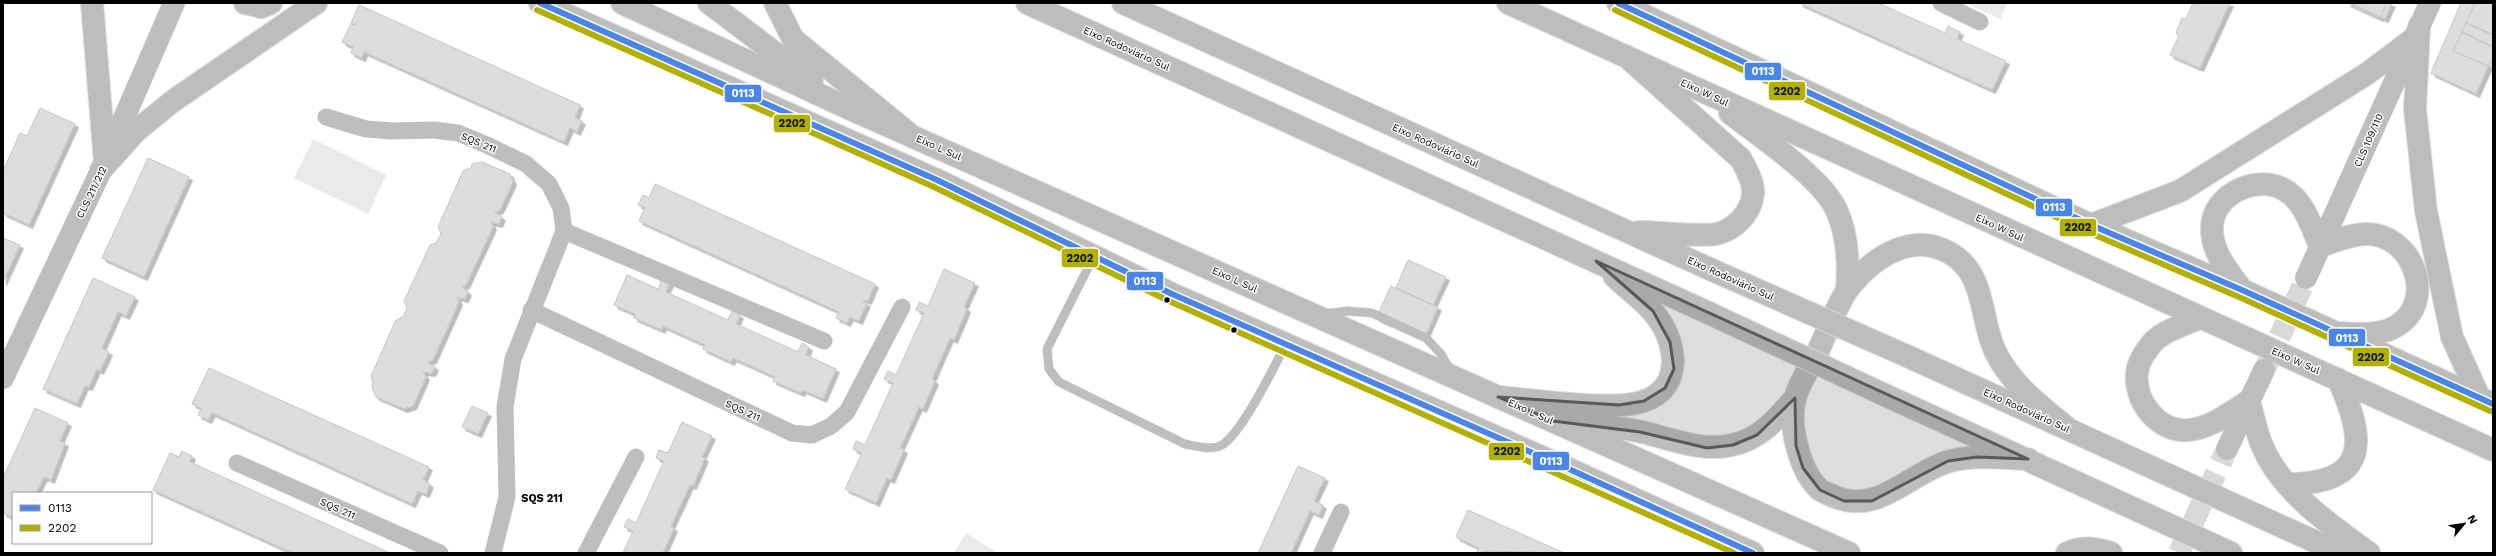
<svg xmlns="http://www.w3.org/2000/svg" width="2496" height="556" font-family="'Work Sans',sans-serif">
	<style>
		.green { fill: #eaeaea }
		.building { fill: #ddd; stroke: #c5c5c5; filter: url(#shadow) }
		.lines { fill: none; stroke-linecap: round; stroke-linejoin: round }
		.tertiary-tunnel { stroke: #d9d9d9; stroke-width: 22; stroke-dasharray: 22 11; stroke-linecap: butt }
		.primary-casing { stroke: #dbdbdb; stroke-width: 24 }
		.trunk-casing { stroke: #dbdbdb; stroke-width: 24 }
		.service { stroke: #bebebe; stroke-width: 9 }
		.minor { stroke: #bebebe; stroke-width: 17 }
		.tertiary { stroke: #bebebe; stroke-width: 22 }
		.primary { stroke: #bdbdbd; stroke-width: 22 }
		.trunk { stroke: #bdbdbd; stroke-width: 22 }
		.trunk-bridge-casing { stroke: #dbdbdb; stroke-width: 24; stroke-linecap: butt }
		.trunk-bridge { stroke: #bdbdbd; stroke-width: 22 }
		.bus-1-casing { stroke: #fff; stroke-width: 9 }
		.bus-2-casing { stroke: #fff; stroke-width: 9 }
		.bus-1 { stroke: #4986e7; stroke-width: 6 }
		.bus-2 { stroke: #b2b000; stroke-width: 6 }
		.marked { fill: #595959; fill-opacity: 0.2; stroke: #595959; stroke-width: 3; stroke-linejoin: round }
		.bus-dot { fill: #000; stroke: #fff; stroke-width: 1.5 }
		.labels { text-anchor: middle; stroke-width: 3; stroke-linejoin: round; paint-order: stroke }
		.street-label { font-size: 10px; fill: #000; stroke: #fff }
		.neighbourhood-label { font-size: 11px; font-weight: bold; fill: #000; stroke: #fff }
		.line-badge { stroke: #fff; stroke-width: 1.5 }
		.badge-label { font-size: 11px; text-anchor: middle; font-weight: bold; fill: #fff }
		.pale-badge-label { font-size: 11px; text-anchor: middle; font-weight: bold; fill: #111 }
	</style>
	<defs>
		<filter id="shadow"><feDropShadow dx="3.5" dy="3.5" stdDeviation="0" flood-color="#0004"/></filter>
	</defs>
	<rect width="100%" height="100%" fill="#fff"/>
	<path class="green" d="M1965 3H2008L2000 19Z
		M313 139 386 175 368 214 294 178Z
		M966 533 997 553H954Z"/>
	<path class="building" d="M1799 3H1878L1945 33 1948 26 1960 32 1957 39 2006 61 1992 90Z
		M2193 3H2230L2200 68 2170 55 2179 35 2176 33 2182 18 2186 19Z
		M2347 3H2387L2380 18Z
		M2350 3H2392L2385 19Z
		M2461 3H2493V56L2476 94 2431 73Z
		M2475 3H2493V35L2466 23Z
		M359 5 580 105 575 118 582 121 577 132 570 128 564 142 364 52 362 58 351 53 353 47 342 42 351 24 355 25 351 23Z
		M2466 23 2493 35V47L2462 32Z
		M2462 32 2493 47V68L2453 51Z
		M40 108 75 124 29 225 3 213V171L20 133 27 136Z
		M148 158 189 177 144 277 102 258Z
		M482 162 510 174 513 182 500 210 495 212 502 217 499 224 491 222 493 227 466 285 462 287 468 292 465 299 457 297 459 302 433 360 428 362 435 367 432 373 423 372 426 377 413 406 404 409 376 397 372 387 373 383 371 376 396 320 403 317 407 308 404 301 430 245 436 243 441 234 438 227 463 171 471 168 472 164Z
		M655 184 875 284 868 301 864 300 863 302 867 303 859 321 850 317 847 323 836 318 839 312 639 221 645 208 638 205 643 195 649 198Z
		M3 238 20 245 3 282Z
		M1408 260 1446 277 1433 305 1396 288Z
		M944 269 975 283 964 307 967 309 954 340 950 338 932 379 935 381 923 409 919 407 900 448 904 450 891 480 887 478 876 503 845 489 862 453 853 449 856 441 865 445 893 383 884 379 888 371 896 375 924 313 916 310 919 302 928 306Z
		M627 275 658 289 662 280 670 283 666 292 728 320 732 311 740 315 736 324 798 352 802 343 809 347 806 355 836 369 823 399 803 390 801 393 773 381 775 377 733 358 731 362 703 349 705 345 663 326 662 330 634 318 635 314 614 305Z
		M93 278 135 297 126 316 118 312 102 348 109 352 100 371 97 369 89 387 85 386 77 404 43 389Z
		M1391 286 1438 307 1424 339 1376 318Z
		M209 368 429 467 423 480 430 484 426 494 418 491 412 504 212 413 208 420 198 415 201 408 192 404Z
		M472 406 488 413 478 434 462 427Z
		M35 408 68 423 60 441 65 443 51 480 44 477 36 493H13V518L3 513V478Z
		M682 422 712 436 702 457 705 458 693 486 690 485 671 526 674 528 663 553H623L633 531 624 527 628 519 636 523 664 461 656 458 659 450 668 453Z
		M182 451 192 456 190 462 390 553H293L153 490 170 453 179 457Z
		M1298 466 1325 478 1314 501 1323 505 1319 515 1310 511 1291 553H1258Z
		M1468 510 1555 549 1564 553 1488 551 1477 553 1479 548 1456 537Z"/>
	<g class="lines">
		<path class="tertiary-tunnel" d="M2266 367 2306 278
			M2179 553 2227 449"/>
		<defs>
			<path id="primary" d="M92 3 105 162
				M245 3 261 7 271 3
				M540 3 937 180 1172 294 1569 469 1753 553
				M622 3 846 107 1849 553
				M709 3 812 81
				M1508 3 2493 450
				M1618 3 2091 225 2242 290 2493 404
				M2419 27 2415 109 2426 211 2452 337 2479 397
				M1730 113C1758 135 1821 177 1836 209 1848 234 1849 262 1847 290
				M101 170 136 131 173 101 316 3
				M2091 225 2180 191 2368 73 2413 39
				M2242 290C2229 272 2211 252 2212 228 2212 193 2260 172 2288 192 2305 204 2312 228 2320 246 2335 241 2352 234 2367 234 2411 234 2436 296 2401 323 2385 336 2361 334 2342 333
				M2200 318C2186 324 2165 330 2154 341 2147 349 2138 362 2137 373 2134 402 2159 433 2189 430 2211 428 2231 412 2249 401
				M1572 423C1595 425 1619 427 1642 432 1671 439 1702 452 1732 445 1759 440 1778 418 1795 398
				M2287 484C2370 484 2366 440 2338 379
				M2067 553C2082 546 2096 548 2111 553"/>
			<path id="trunk" d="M775 3 793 39 907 132
				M1027 3 1698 308
				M1123 3 1712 270
				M1626 56 1741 159C1746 169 1754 182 1753 194 1751 213 1735 230 1716 234 1700 237 1657 232 1639 232
				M1907 356 2340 553
				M1885 395 2231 553
				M1498 397C1533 400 1613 412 1644 401 1685 387 1677 338 1652 311 1641 298 1626 288 1614 276
				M2249 401C2253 415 2256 430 2261 443 2280 491 2329 524 2369 553
				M2028 459C2002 458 1972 454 1947 462 1907 475 1877 516 1833 496 1829 494 1822 492 1819 489 1799 470 1788 424 1795 398 1800 381 1812 364 1819 349 1828 330 1836 306 1848 289 1872 258 1910 232 1948 252 1987 273 1979 317 1995 351 2010 383 2039 405 2066 427"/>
		</defs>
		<use href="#primary" class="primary-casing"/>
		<use href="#trunk" class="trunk-casing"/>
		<path class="service" d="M1094 256 1047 349 1049 369 1059 382 1185 444C1196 446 1212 451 1222 445 1242 433 1274 367 1286 344
			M1323 314 1347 311 1372 313 1426 338 1441 354 1450 370"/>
		<path class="minor" d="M1941 3 1980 22
			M326 117 366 129 392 131 434 130 458 133 487 145 526 164 549 184 561 208 564 231 513 359 505 407 507 497 493 553
			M564 231 824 341
			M531 310 792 433 812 435 831 426 847 412 902 307
			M237 463 440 553
			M586 553 636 457
			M1322 553 1341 512"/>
		<path class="tertiary" d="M2306 278 2430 3
			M3 378 105 162 174 3
			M2227 449 2264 370"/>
		<use href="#primary" class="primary"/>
		<use href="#trunk" class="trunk"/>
		<defs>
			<path id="trunk-bridge" d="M1712 270 1907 356
				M1698 308 1885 395"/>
		</defs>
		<use href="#trunk-bridge" class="trunk-bridge-casing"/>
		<use href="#trunk-bridge" class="trunk-bridge"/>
		<defs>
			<path id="bus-1" d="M540 3 937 180 1172 294 1569 469 1753 553
				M1618 3 2091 225 2242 290 2493 404"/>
			<path id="bus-2" d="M537 10 934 187 1169 301 1734 553
				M1615 10 2088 232 2239 297 2490 411"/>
		</defs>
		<use href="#bus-1" class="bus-1-casing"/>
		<use href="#bus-2" class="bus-2-casing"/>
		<use href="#bus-1" class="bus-1"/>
		<use href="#bus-2" class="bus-2"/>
	</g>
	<path class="marked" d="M1596 261 2028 459 1977 457 1948 461 1872 501H1844L1820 490 1803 468 1796 446 1795 398 1757 435 1733 445 1707 448 1640 432 1553 421 1498 397 1619 405 1644 401 1665 388 1674 369 1670 342 1653 311Z"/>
	<g class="bus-dot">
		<circle cx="1167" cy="300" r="3.5"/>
		<circle cx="1234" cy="330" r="3.5"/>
	</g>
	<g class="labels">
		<g class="street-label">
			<text transform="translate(1127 48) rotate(24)" y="4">Eixo Rodoviário Sul</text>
			<text transform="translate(1705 92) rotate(25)" y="4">Eixo W Sul</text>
			<text transform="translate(2368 140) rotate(-66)" y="4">CLS 109/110</text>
			<text transform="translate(479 142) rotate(23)" y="4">SQS 211</text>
			<text transform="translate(1436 145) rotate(24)" y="4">Eixo Rodoviário Sul</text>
			<text transform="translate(939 147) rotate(24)" y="4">Eixo L Sul</text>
			<text transform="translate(91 192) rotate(-64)" y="4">CLS 211/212</text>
			<text transform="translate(2000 227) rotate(25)" y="4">Eixo W Sul</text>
			<text transform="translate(1731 278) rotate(24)" y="4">Eixo Rodoviário Sul</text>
			<text transform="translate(1235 279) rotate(24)" y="4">Eixo L Sul</text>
			<text transform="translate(2296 360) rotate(24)" y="4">Eixo W Sul</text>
			<text transform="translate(743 410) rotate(25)" y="4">SQS 211</text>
			<text transform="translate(2027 410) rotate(24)" y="4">Eixo Rodoviário Sul</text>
			<text transform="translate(1531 411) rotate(24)" y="4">Eixo L Sul</text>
			<text transform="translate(338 508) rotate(24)" y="4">SQS 211</text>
		</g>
		<g class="neighbourhood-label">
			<text x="542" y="502">SQS 211</text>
		</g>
	</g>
	<g class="line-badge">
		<rect x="1744" y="62" width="38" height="19" rx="4" fill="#4986e7"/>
		<rect x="1768" y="81" width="38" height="20" rx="4" fill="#b2b000"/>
		<rect x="724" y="84" width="38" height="19" rx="4" fill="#4986e7"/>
		<rect x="773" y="114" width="38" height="19" rx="4" fill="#b2b000"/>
		<rect x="2035" y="198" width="38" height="19" rx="4" fill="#4986e7"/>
		<rect x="2059" y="218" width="38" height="19" rx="4" fill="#b2b000"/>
		<rect x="1061" y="248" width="38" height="20" rx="4" fill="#b2b000"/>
		<rect x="1126" y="271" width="38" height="20" rx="4" fill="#4986e7"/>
		<rect x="2328" y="328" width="38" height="19" rx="4" fill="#4986e7"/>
		<rect x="2352" y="347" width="38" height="20" rx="4" fill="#b2b000"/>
		<rect x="1488" y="442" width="37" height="19" rx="4" fill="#b2b000"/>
		<rect x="1532" y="451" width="38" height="20" rx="4" fill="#4986e7"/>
	</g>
	<g class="badge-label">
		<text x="1763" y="75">0113</text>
		<text x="743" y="97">0113</text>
		<text x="2054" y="211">0113</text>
		<text x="1145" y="285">0113</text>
		<text x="2347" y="342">0113</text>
		<text x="1551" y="465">0113</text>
	</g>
	<g class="pale-badge-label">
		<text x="1787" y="95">2202</text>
		<text x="792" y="127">2202</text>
		<text x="2078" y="231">2202</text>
		<text x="1080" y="262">2202</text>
		<text x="2371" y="361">2202</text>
		<text x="1507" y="455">2202</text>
	</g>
	<rect width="2496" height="556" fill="none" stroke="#000000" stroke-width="8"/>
	<rect x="12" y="492" width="140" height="52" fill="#ffffff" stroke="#999999"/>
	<rect x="20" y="505" width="20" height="6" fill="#4986e7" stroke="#999999"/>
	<text x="48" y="512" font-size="12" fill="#000000">0113</text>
	<rect x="20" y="525" width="20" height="6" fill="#b2b000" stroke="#999999"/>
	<text x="48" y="532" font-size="12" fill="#000000">2202</text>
	<g transform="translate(2464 524) rotate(61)" stroke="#ffffff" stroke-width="3" paint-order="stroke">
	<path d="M0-3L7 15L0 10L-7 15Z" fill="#000000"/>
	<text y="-6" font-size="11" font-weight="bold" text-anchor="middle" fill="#000000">N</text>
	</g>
</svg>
